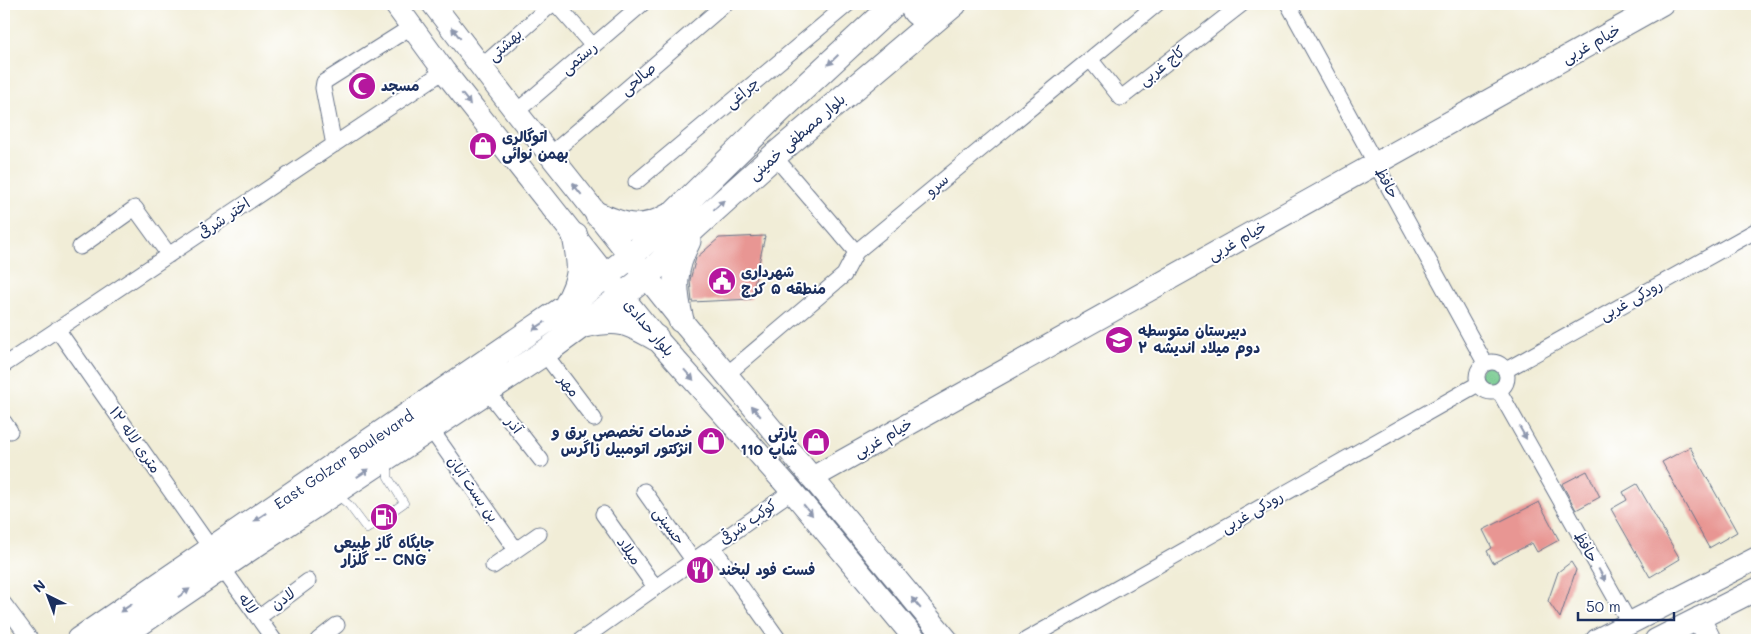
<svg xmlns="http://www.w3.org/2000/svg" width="1761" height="644" font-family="Mali,'Playpen Sans Arabic',sans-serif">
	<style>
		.green { fill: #73c88c; stroke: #477c75 }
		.building { fill: #e89693 }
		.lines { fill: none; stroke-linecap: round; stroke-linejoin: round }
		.lane-casing { stroke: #667288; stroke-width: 9 }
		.street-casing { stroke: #667288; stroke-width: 17 }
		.secondary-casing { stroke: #667288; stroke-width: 24 }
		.primary-casing { stroke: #667288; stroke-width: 27 }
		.lane { stroke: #fff; stroke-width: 8 }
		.street { stroke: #fff; stroke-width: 15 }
		.secondary { stroke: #fff; stroke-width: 22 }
		.primary { stroke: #fff; stroke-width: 25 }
		.oneway { fill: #8d97ae }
		.labels { text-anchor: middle; stroke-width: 4; stroke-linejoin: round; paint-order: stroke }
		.street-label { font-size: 15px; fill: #1b2f5e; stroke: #fff }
		.poi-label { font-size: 15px; font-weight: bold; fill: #1b2f5e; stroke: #fff; text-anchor: start }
	</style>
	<rect width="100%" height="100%" fill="#fff"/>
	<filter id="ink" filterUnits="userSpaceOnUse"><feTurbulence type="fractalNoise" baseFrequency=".02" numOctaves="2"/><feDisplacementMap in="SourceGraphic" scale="10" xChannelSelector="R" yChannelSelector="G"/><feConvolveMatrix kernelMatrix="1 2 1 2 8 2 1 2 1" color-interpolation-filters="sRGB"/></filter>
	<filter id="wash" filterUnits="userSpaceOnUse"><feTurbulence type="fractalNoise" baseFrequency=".0096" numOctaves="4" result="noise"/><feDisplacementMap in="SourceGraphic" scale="20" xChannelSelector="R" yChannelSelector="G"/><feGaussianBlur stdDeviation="1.12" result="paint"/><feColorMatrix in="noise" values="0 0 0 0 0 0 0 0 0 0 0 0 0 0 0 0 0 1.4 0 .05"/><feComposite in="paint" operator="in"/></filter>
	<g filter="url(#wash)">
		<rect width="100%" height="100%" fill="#f1edd7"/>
		<path class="green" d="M1479 377a13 13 0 1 1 26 0a13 13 0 1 1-26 0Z"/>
		<g id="blocks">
			<path class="building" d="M765 236 751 299 692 302 690 280 696 258 719 238Z
				M1690 447 1737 532 1709 548 1662 462Z
				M1587 471 1600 497 1576 510 1562 484Z
				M1637 484 1680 559 1650 577 1611 509 1627 500 1623 492Z
				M1539 502 1559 540 1537 552 1532 543 1493 563 1487 551 1492 548 1483 530Z
				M1571 562 1576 570 1560 618 1548 601 1558 572Z"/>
		</g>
	</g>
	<g filter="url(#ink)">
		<use href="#blocks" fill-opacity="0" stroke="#667288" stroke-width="1"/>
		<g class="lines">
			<defs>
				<path id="lane" d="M337 495 349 505 367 529 404 503 388 477V462"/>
				<path id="street" d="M556 4 593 46
					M1288 4 1485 363
					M1090 59 1121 98 1242 4
					M481 67 552 4
					M516 112 642 4
					M334 145 323 88 324 82 411 27
					M551 154 725 4
					M774 156 856 252
					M636 182 848 4
					M80 247 135 208 169 255
					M57 329 212 550
					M544 353 594 419
					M1477 377a15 15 0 1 1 30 0a15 15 0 1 1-30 0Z
					M4 365 444 71
					M1506 370 1757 230
					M726 375 844 275 856 252 1157 4
					M487 391 541 460
					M1499 391 1630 624
					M4 422 10 431
					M430 428 516 550
					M644 491 693 560
					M603 514 655 587
					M713 547 779 640
					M493 566 539 534
					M222 567 274 640
					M4 604 31 640
					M258 618 308 581
					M318 640 337 625
					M581 640 792 491
					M1026 640 1478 384"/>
				<path id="secondary" d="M395 4 444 71 622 296 656 338 792 491 916 640
					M433 4 516 112 681 320 947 640
					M812 478 1662 4
					M1699 618 1710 640
					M1597 640 1757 558
					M1656 640 1757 589"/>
				<path id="primary" d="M912 4C915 19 928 16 940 15
					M598 215C626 227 641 232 669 216
					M567 305C583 274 581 269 575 236
					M681 320C673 288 673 270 688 241
					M584 325C619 318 626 321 656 338
					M79 640 566 307 631 256 781 109 894 4
					M115 640 247 550 544 353 622 296 647 276 694 228 774 156 954 4"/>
			</defs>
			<use href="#lane" class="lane-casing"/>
			<use href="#street" class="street-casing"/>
			<use href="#secondary" class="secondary-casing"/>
			<use href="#primary" class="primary-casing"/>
			<use href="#lane" class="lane"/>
			<use href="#street" class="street"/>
			<use href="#secondary" class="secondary"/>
			<use href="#primary" class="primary"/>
		</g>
		<defs><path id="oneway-solid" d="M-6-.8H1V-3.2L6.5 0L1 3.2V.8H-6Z" transform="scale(1.25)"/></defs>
		<g class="oneway">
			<use href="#oneway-solid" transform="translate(456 33) rotate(-128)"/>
			<use href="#oneway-solid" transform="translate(833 60) rotate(136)"/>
			<use href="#oneway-solid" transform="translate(466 99) rotate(52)"/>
			<use href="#oneway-solid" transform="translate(577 189) rotate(-128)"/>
			<use href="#oneway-solid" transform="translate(719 205) rotate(-42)"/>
			<use href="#oneway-solid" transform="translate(539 326) rotate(146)"/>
			<use href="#oneway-solid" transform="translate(689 375) rotate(48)"/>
			<use href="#oneway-solid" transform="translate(756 411) rotate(-130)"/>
			<use href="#oneway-solid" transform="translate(1523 433) rotate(61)"/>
			<use href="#oneway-solid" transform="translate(363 473) rotate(-33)"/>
			<use href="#oneway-solid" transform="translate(808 510) rotate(50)"/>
			<use href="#oneway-solid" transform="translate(260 517) rotate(146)"/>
			<use href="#oneway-solid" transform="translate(1602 575) rotate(61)"/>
			<use href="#oneway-solid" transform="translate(184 593) rotate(-35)"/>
			<use href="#oneway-solid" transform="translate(916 603) rotate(-130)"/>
			<use href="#oneway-solid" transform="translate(126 608) rotate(146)"/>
		</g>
	</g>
	<defs>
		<symbol id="mosque-disc" viewBox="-11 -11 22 22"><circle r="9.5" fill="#b5179e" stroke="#fff"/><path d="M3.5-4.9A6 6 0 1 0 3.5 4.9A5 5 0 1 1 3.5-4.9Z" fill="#fff"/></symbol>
		<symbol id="shop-disc" viewBox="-11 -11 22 22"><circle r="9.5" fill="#b5179e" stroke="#fff"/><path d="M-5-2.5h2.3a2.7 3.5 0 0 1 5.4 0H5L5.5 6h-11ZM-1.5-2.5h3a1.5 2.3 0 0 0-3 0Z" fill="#fff"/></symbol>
		<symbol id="civic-disc" viewBox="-11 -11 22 22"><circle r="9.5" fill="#b5179e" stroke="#fff"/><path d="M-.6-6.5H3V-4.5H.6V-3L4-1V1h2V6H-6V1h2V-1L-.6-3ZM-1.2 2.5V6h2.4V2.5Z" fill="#fff"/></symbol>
		<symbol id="school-disc" viewBox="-11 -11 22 22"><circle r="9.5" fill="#b5179e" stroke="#fff"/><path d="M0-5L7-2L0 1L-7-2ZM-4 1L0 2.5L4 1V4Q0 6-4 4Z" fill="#fff"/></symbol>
		<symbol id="fuel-disc" viewBox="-11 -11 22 22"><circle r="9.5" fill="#b5179e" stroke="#fff"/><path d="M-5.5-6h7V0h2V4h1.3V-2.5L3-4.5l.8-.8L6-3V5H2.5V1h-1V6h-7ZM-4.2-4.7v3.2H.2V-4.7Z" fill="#fff"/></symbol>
		<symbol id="restaurant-disc" viewBox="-11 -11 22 22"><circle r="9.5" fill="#b5179e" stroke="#fff"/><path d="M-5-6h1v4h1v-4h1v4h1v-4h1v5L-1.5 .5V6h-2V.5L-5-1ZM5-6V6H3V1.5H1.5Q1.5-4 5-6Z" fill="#fff"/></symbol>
	</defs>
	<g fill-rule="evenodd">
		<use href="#mosque-disc" x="346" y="70" width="32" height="32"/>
		<use href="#shop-disc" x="467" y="130" width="32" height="32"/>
		<use href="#civic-disc" x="706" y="265" width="32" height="32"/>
		<use href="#school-disc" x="1103" y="324" width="32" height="32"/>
		<use href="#shop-disc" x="695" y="425" width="32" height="32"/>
		<use href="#shop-disc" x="800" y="426" width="32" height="32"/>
		<use href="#fuel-disc" x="368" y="501" width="32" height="32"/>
		<use href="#restaurant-disc" x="684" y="554" width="32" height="32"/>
	</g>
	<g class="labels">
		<g class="street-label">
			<text transform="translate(1591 44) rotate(-29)" y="5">خیام غربی</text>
			<text transform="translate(505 45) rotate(-42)" y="5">بهشتی</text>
			<text transform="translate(579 58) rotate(-40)" y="5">رستمی</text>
			<text transform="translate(1162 66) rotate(-38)" y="5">کاج غربی</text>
			<text transform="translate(638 79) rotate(-41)" y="5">صالحی</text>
			<text transform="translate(742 93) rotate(-40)" y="5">چراغی</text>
			<text transform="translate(797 137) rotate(-41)" y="5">بلوار مصطفی خمینی</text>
			<text transform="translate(1387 183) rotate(62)" y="5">حافظ</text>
			<text transform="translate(937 185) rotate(-39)" y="5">سرو</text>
			<text transform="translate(224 218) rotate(-34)" y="5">اختر شرقی</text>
			<text transform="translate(1237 241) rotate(-29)" y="5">خیام غربی</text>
			<text transform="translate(1631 300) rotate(-29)" y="5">رودکی غربی</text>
			<text transform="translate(649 328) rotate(50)" y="5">بلوار حدادی</text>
			<text transform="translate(569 386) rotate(52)" y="5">مهر</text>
			<text transform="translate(514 425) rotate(52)" y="5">آذر</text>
			<text transform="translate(883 438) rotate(-29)" y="5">خیام غربی</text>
			<text transform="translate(135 440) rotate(55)" y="5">۱۲ متری لاله</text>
			<text transform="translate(344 460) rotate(-34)" y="5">East Golzar Boulevard</text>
			<text transform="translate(473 489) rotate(55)" y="5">بن بست آبان</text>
			<text transform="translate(1252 512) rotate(-30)" y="5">رودکی غربی</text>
			<text transform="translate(748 522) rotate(-35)" y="5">کوکب شرقی</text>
			<text transform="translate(669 526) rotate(54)" y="5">حسینی</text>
			<text transform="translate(1586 547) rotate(61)" y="5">حافظ</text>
			<text transform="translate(629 551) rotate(55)" y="5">میلاد</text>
			<text transform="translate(283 599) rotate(-36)" y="5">لادن</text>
			<text transform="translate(248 604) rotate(55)" y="5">لاله</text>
		</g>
		<g class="poi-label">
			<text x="381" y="91">مسجد</text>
			<text x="502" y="142">اتوگالری<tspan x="502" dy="17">بهمن نوائی</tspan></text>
			<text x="741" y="277">شهرداری<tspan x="741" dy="17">منطقه ۵ کرج</tspan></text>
			<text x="1138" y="336">دبیرستان متوسطه<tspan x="1138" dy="17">دوم میلاد اندیشه ۲</tspan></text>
			<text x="692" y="437" text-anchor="end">خدمات تخصصی برق و<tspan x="692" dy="17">انژکتور اتومبیل زاگرس</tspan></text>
			<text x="797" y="438" text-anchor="end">پارتی<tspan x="797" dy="17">شاپ 110</tspan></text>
			<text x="384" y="548" text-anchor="middle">جایگاه گاز طبیعی<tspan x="384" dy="17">گلزار -- CNG</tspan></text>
			<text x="719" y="575">فست فود لبخند</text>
		</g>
	</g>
	<rect width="1761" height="644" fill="none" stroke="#fff" stroke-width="20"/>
	<g transform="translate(48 596) rotate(318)" stroke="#ffffff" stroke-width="4" paint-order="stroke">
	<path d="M0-4L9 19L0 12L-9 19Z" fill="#1b2f5e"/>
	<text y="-8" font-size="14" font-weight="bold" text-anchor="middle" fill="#1b2f5e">N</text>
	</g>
	<path d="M1578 612v8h96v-8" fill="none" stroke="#1b2f5e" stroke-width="2.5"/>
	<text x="1586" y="612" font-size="15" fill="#1b2f5e" stroke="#ffffff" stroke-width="4" paint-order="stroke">50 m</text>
</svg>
